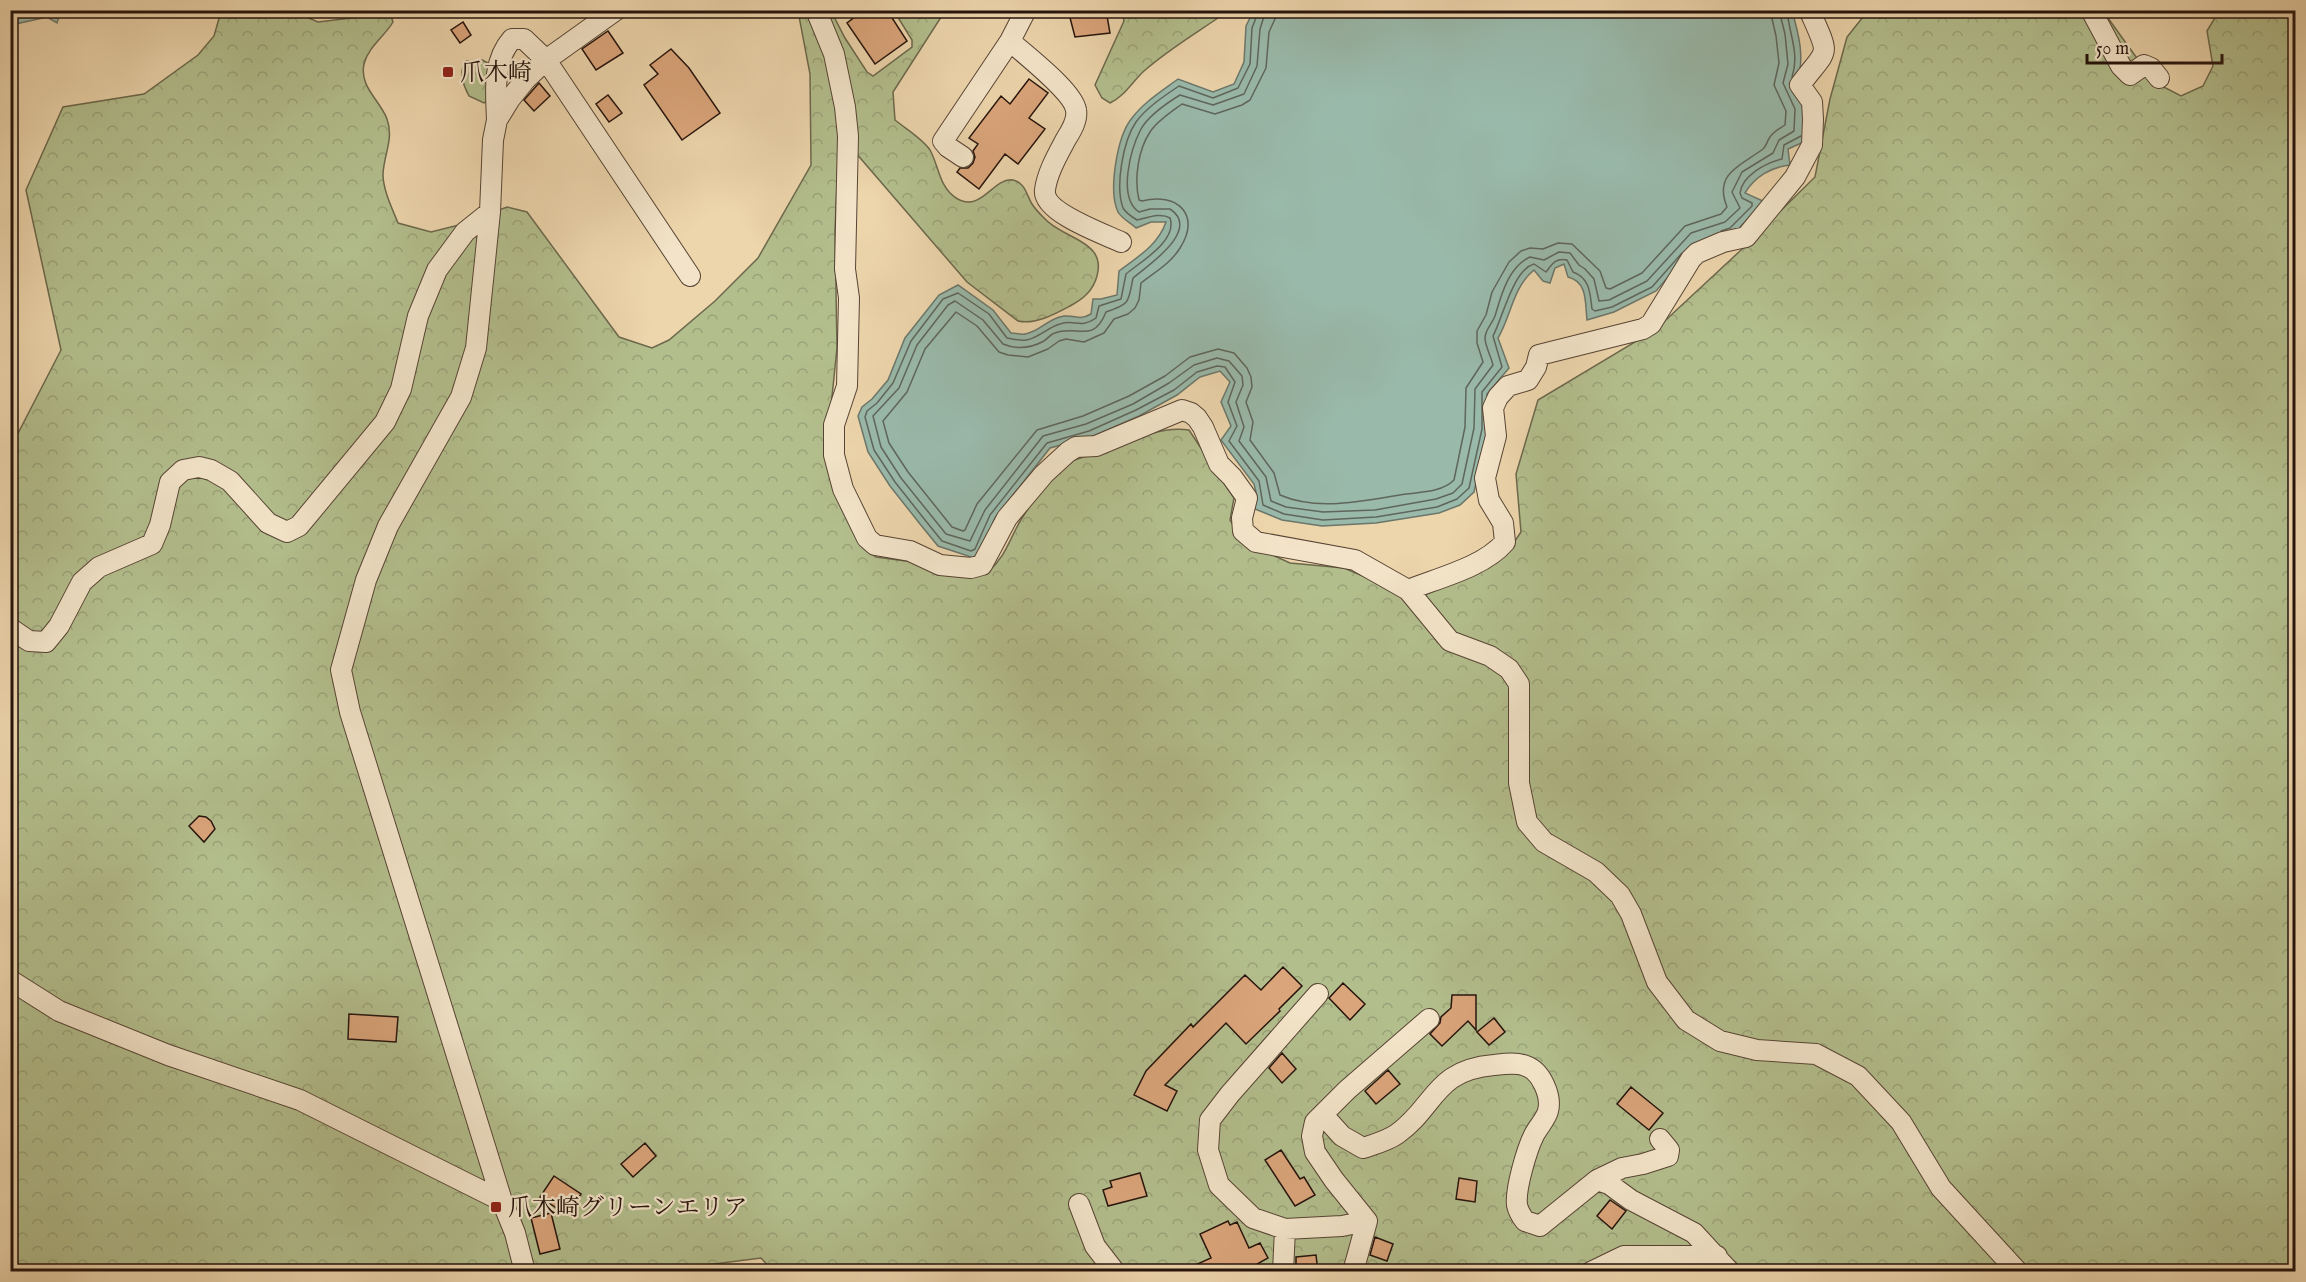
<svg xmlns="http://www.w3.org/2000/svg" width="2306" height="1282" font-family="'IM FELL English','Noto Serif JP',serif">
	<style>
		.forest { fill: url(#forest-crowns); stroke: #6c684c; stroke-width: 1.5 }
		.water { fill: #99b9aa; stroke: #6b776b; stroke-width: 1.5 }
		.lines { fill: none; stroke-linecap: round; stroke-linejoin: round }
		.shore { stroke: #5f665b; stroke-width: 1.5 }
		.building { fill: #dba57b; stroke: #25130c; stroke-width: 1.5 }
		.minor-casing { stroke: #574434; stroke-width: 22 }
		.minor { stroke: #f3e4c9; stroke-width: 20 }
		.poi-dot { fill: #8f2418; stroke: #f3e4c9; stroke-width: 2 }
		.labels { text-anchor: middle; stroke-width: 4.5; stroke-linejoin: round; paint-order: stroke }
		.poi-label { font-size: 24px; fill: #25130c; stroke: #f3e4c9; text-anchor: start }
	</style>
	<defs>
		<pattern id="forest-crowns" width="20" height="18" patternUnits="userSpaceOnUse" patternTransform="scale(1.5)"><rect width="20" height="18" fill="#b3be8d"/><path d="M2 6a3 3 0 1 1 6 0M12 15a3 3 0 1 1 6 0" fill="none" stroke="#9aa278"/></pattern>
	</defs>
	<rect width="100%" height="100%" fill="#edd5ac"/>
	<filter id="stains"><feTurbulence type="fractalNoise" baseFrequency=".00333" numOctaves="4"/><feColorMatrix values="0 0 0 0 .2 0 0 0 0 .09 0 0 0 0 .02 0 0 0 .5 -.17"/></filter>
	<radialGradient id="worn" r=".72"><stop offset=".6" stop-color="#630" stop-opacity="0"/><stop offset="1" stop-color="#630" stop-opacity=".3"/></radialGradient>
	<path class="forest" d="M1926 10 2103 11 2154 82 2181 96 2203 86 2213 66 2207 31 2219 11H2295V1271L774 1272 761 1258 651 1272 11 1271 10 449 61 350 26 190 63 107 144 94 198 55 214 36 220 15 218 11H292L318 22 385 14 391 16 393 22C385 36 368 47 364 64 359 87 380 100 387 119 394 139 384 154 383 174 383 190 392 208 398 223L431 232 459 225 507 207 527 212 619 337 652 348 669 340 715 301 758 258 811 165 810 74 798 11H831L845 38 867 72 873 76 912 47V40L894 11H945L893 92 895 120C906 129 923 139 930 150 939 166 939 187 956 198 981 214 993 177 1013 180 1025 182 1027 196 1032 204 1035 209 1040 214 1044 218 1062 239 1107 240 1097 276 1093 291 1083 299 1070 306 1055 314 1035 325 1018 321L967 282 855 152 838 158 835 232 837 348 827 445 869 552 876 557 988 572C1007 555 1009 539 1022 518 1034 499 1051 475 1070 462 1080 456 1101 454 1114 448 1137 438 1163 426 1189 430L1234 498 1230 520 1246 543 1290 563 1344 568 1417 599 1504 557 1521 532 1516 474 1538 400 1655 330 1740 251 1815 177 1830 99 1847 37 1863 17 1880 12 1910 17Z
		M1122 11V10L1228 11C1200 31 1170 48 1144 71 1132 82 1125 96 1110 103L1102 98 1095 85 1124 21Z
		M482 60 490 64V99L484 103 469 96C463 84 458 73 466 61Z"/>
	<path class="water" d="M10 11 11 10 61 11 57 23 47 17 11 25Z
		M1258 11H1792C1799 35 1805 58 1797 82L1809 106 1808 140 1788 149 1790 165C1772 167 1755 176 1745 193L1765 202 1733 234 1681 262 1656 291 1614 312 1587 320C1585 303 1588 282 1568 277L1564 264 1555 268 1550 283 1543 281 1534 270C1513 287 1511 316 1498 338L1509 368 1487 394 1488 429 1474 492 1460 505 1439 513 1376 523 1322 526 1282 520 1255 509 1256 492 1254 484 1221 440 1231 426 1221 402 1230 382 1220 371 1200 377 1177 395 1139 416 1091 437 1050 448 995 518 981 552 974 558 938 546 920 524 890 486 868 452 858 416 862 407 872 399 888 380 905 338 939 295 958 285 993 310 1011 333C1015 333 1021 335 1025 334 1040 332 1048 318 1064 316 1077 315 1078 321 1091 314L1093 299H1101L1117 295 1119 271C1139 256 1158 245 1166 222H1151L1136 228C1131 223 1121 218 1118 212 1108 191 1117 136 1132 118 1144 102 1162 91 1178 79L1213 92 1234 84 1244 62 1246 26 1252 14Z"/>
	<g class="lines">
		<path class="shore" d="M1259 10 1252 28 1250 64 1238 88 1213 98 1179 86C1164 96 1146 108 1136 122 1123 141 1115 186 1123 208 1126 213 1132 217 1137 220 1147 218 1160 212 1170 218 1178 241 1140 262 1126 274L1121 299 1099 306 1096 318C1080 329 1075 319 1060 324 1048 327 1039 338 1026 340 1021 341 1013 339 1007 338L989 314 958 293 943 299 911 341 893 383 877 403 867 411 865 417 874 450 895 482 925 520 942 541 971 551 975 549 990 515 1047 443 1089 431 1136 410 1174 390 1197 372 1217 366 1225 367 1235 382 1228 402 1237 426 1229 441 1259 481 1263 505 1284 514 1323 520 1376 517 1437 507 1457 499 1469 488 1482 429V392L1502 367 1493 336C1503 317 1513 270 1534 264L1546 272C1551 266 1555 257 1567 260L1573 272C1590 278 1590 293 1592 309L1595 311 1612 307 1652 287 1682 253
			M1266 10 1260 29 1257 66 1244 94 1213 105 1180 95C1167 103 1149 115 1141 129 1131 148 1117 197 1139 212L1150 209H1170C1202 230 1147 266 1133 278 1128 302 1131 304 1106 312 1093 345 1076 324 1055 333 1051 334 1048 338 1044 341 1031 348 1017 350 1003 344L983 320 955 301 948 305 917 345 899 388 873 416 881 447 901 478 946 534 970 541 985 510 1043 436 1086 424 1133 404 1169 383 1194 365 1217 358 1229 361 1242 376 1243 385 1236 402 1244 427 1239 441 1266 477 1271 501 1286 507 1323 512 1375 510 1436 499 1453 493 1462 484 1474 428 1475 389 1493 365C1491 356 1485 346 1485 338 1485 330 1492 324 1495 316 1501 296 1508 267 1530 257L1544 260 1559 252 1570 253 1579 265 1585 269 1594 279 1599 301 1609 300 1647 281 1691 233 1725 222 1740 208 1732 192 1742 172 1773 153 1779 140 1794 131 1795 109 1783 83 1788 64 1785 34 1779 10
			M1275 10V19L1269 32 1266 68 1250 100 1242 105 1215 114 1182 104C1171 112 1157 121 1150 132 1138 150 1134 179 1139 200L1142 201C1176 192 1202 214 1180 248 1171 263 1155 272 1141 283L1139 300 1135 308 1128 314 1114 319 1104 333 1084 342 1066 339 1059 341 1048 349 1028 357 1008 355 999 352 977 326 956 312 925 349 907 392 883 421 889 443 908 472 952 527 963 531 965 530 977 504 1037 430 1083 416 1129 396 1165 376 1190 357 1218 349 1234 353 1247 368 1251 377 1252 387 1246 402 1253 422 1250 440 1274 473 1280 495C1319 512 1366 500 1406 494 1422 492 1442 492 1454 480L1465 427 1466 388 1483 362 1477 343V331L1486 315 1492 292 1509 262 1521 251 1530 248 1543 249 1558 243 1572 244 1600 271 1606 288 1610 289 1642 273 1685 226 1721 214 1727 207C1713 173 1742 165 1763 149 1767 145 1767 141 1770 137 1774 131 1779 129 1785 125L1786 111 1774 85 1779 63 1776 36 1770 10
			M1787 10C1789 34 1800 54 1792 77
			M1721 231 1730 228 1752 206V203L1742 198 1740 193C1742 176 1765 163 1782 159L1784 145 1801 136"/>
	</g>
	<path class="building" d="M864 10H887L907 41 875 64 847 23Z
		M1068 10H1106L1110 33 1075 37Z
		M463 22 471 35 460 43 451 30Z
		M608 31 623 53 596 70 582 49Z
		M671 49 689 68 720 113 682 140 644 85 658 74 650 65Z
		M1029 79 1048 93 1029 118 1045 129 1018 164 1005 154 979 189 957 172 960 168H968L973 163 975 157 973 151 978 144 969 138 1001 96 1010 104Z
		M539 83 550 96 534 111 524 100Z
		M608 95 622 113 609 122 596 104Z
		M199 816 206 817 211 821 215 829 204 842 189 826Z
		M1283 967 1302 986 1279 1009 1280 1011 1246 1044 1226 1023 1165 1085 1177 1091 1167 1111 1134 1095 1146 1071 1191 1024 1193 1027 1245 975 1261 990Z
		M1343 983 1365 1004 1350 1020 1329 998Z
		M1452 995H1476V1030L1468 1021 1442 1046 1430 1034 1440 1023 1441 1017 1451 1008Z
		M349 1014 398 1017 396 1042 348 1039Z
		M1494 1018 1505 1032 1489 1045 1477 1032Z
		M1282 1053 1296 1069 1282 1083 1269 1068Z
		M1388 1070 1400 1084 1376 1104 1365 1091Z
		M1631 1087 1663 1113 1649 1130 1617 1104Z
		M645 1143 656 1156 633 1177 621 1164Z
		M1281 1150 1300 1179 1304 1177 1315 1195 1295 1206 1265 1160Z
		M1140 1173 1147 1196 1108 1206 1103 1190 1112 1187 1110 1181Z
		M554 1176 581 1194 567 1215 540 1197Z
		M1459 1178 1477 1181 1475 1202 1456 1199Z
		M1610 1200 1626 1211 1612 1229 1597 1216Z
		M551 1213 560 1249 540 1254 531 1218Z
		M1228 1221 1230 1225 1237 1222 1249 1248 1260 1243 1268 1258 1257 1264 1260 1272H1180L1211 1258 1200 1234Z
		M1375 1237 1393 1244 1387 1261 1370 1255Z
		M1316 1255 1318 1272H1296V1257Z"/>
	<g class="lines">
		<defs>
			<path id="minor" d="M816 10 834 54 845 107 848 136 845 269 849 298 847 386 834 425V455L843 489 867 538 875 545 910 551 940 565 971 568 982 565 1007 518 1044 474 1068 452 1076 447 1096 446 1182 410 1191 413 1197 418 1203 427 1219 464 1232 477 1247 498 1242 518 1243 531 1256 542 1355 560 1408 590 1450 641 1490 656 1509 669 1519 684V783L1527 822 1544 842 1596 872 1620 895 1631 914 1657 982 1686 1020 1720 1041 1757 1050 1816 1054 1858 1076 1901 1122 1941 1188 2018 1272
				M2091 10 2121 66 2130 75 2144 65 2151 68 2159 78
				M1010 41C1025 55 1073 91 1076 110 1078 120 1071 131 1066 139 1058 154 1047 173 1045 190 1042 212 1104 234 1121 242
				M497 120C496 92 492 62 512 39H524L546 60 690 276
				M963 157 948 147 943 141 1010 41 1026 10
				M1408 590C1438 578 1484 567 1505 542L1503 523 1489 500 1485 478 1496 436 1493 408 1498 397 1508 386 1528 380 1536 367 1539 355 1643 329 1651 324 1691 259 1697 253 1723 242 1746 237 1795 177 1812 145 1813 119 1812 102 1800 85C1828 47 1831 59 1811 14L1812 10
				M10 628 29 641 46 642 59 626 82 582 99 567 152 544 160 525 170 482 183 470 199 467 211 470 230 481 268 523 287 532 299 526 385 422 401 389 418 316 437 270 465 232 490 212
				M10 980 59 1011 168 1055 300 1100 502 1201
				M1318 994 1230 1094 1210 1120 1208 1150 1219 1185 1253 1218 1285 1229 1342 1226 1367 1221
				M1323 1115 1342 1136 1363 1148C1375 1144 1387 1141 1397 1134 1436 1106 1434 1070 1494 1065 1503 1064 1517 1062 1526 1066 1541 1071 1552 1096 1548 1111 1546 1119 1538 1127 1534 1135 1527 1149 1515 1189 1517 1205 1518 1210 1522 1217 1525 1221L1540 1226 1597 1180 1609 1184 1631 1200 1694 1233 1730 1272
				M1597 1180 1622 1168 1643 1164 1668 1156 1669 1150 1660 1139
				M1079 1204 1095 1246 1115 1272
				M1367 1221 1334 1180 1315 1152 1312 1136 1315 1122 1347 1090 1429 1019
				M525 1272 515 1233 502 1201 350 712 341 670 366 580 388 526 461 397 476 348 490 212 493 140 497 120 510 99 526 79 546 60 616 10
				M1283 1272 1285 1229
				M1353 1272 1367 1221
				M1591 1272 1624 1256H1717"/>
		</defs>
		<use href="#minor" class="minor-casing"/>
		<use href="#minor" class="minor"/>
	</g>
	<g class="poi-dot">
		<rect x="442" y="66" width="12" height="12" rx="3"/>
		<rect x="490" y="1201" width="12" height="12" rx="3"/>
	</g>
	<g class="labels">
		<g class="poi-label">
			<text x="460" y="80">爪木崎</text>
			<text x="508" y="1215">爪木崎グリーンエリア</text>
		</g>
	</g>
	<rect width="2306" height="1282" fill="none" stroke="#edd5ac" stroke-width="36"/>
	<rect x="12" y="12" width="2282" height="1258" fill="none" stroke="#25130c" stroke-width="3"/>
	<rect x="18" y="18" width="2270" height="1246" fill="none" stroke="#25130c" stroke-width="1.5"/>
	<path d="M2087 54v9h135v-9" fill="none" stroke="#25130c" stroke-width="3"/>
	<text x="2096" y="54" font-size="18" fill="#25130c" stroke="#f3e4c9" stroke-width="4.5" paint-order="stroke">50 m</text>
	<rect width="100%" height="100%" filter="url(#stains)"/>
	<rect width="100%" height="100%" fill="url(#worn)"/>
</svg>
